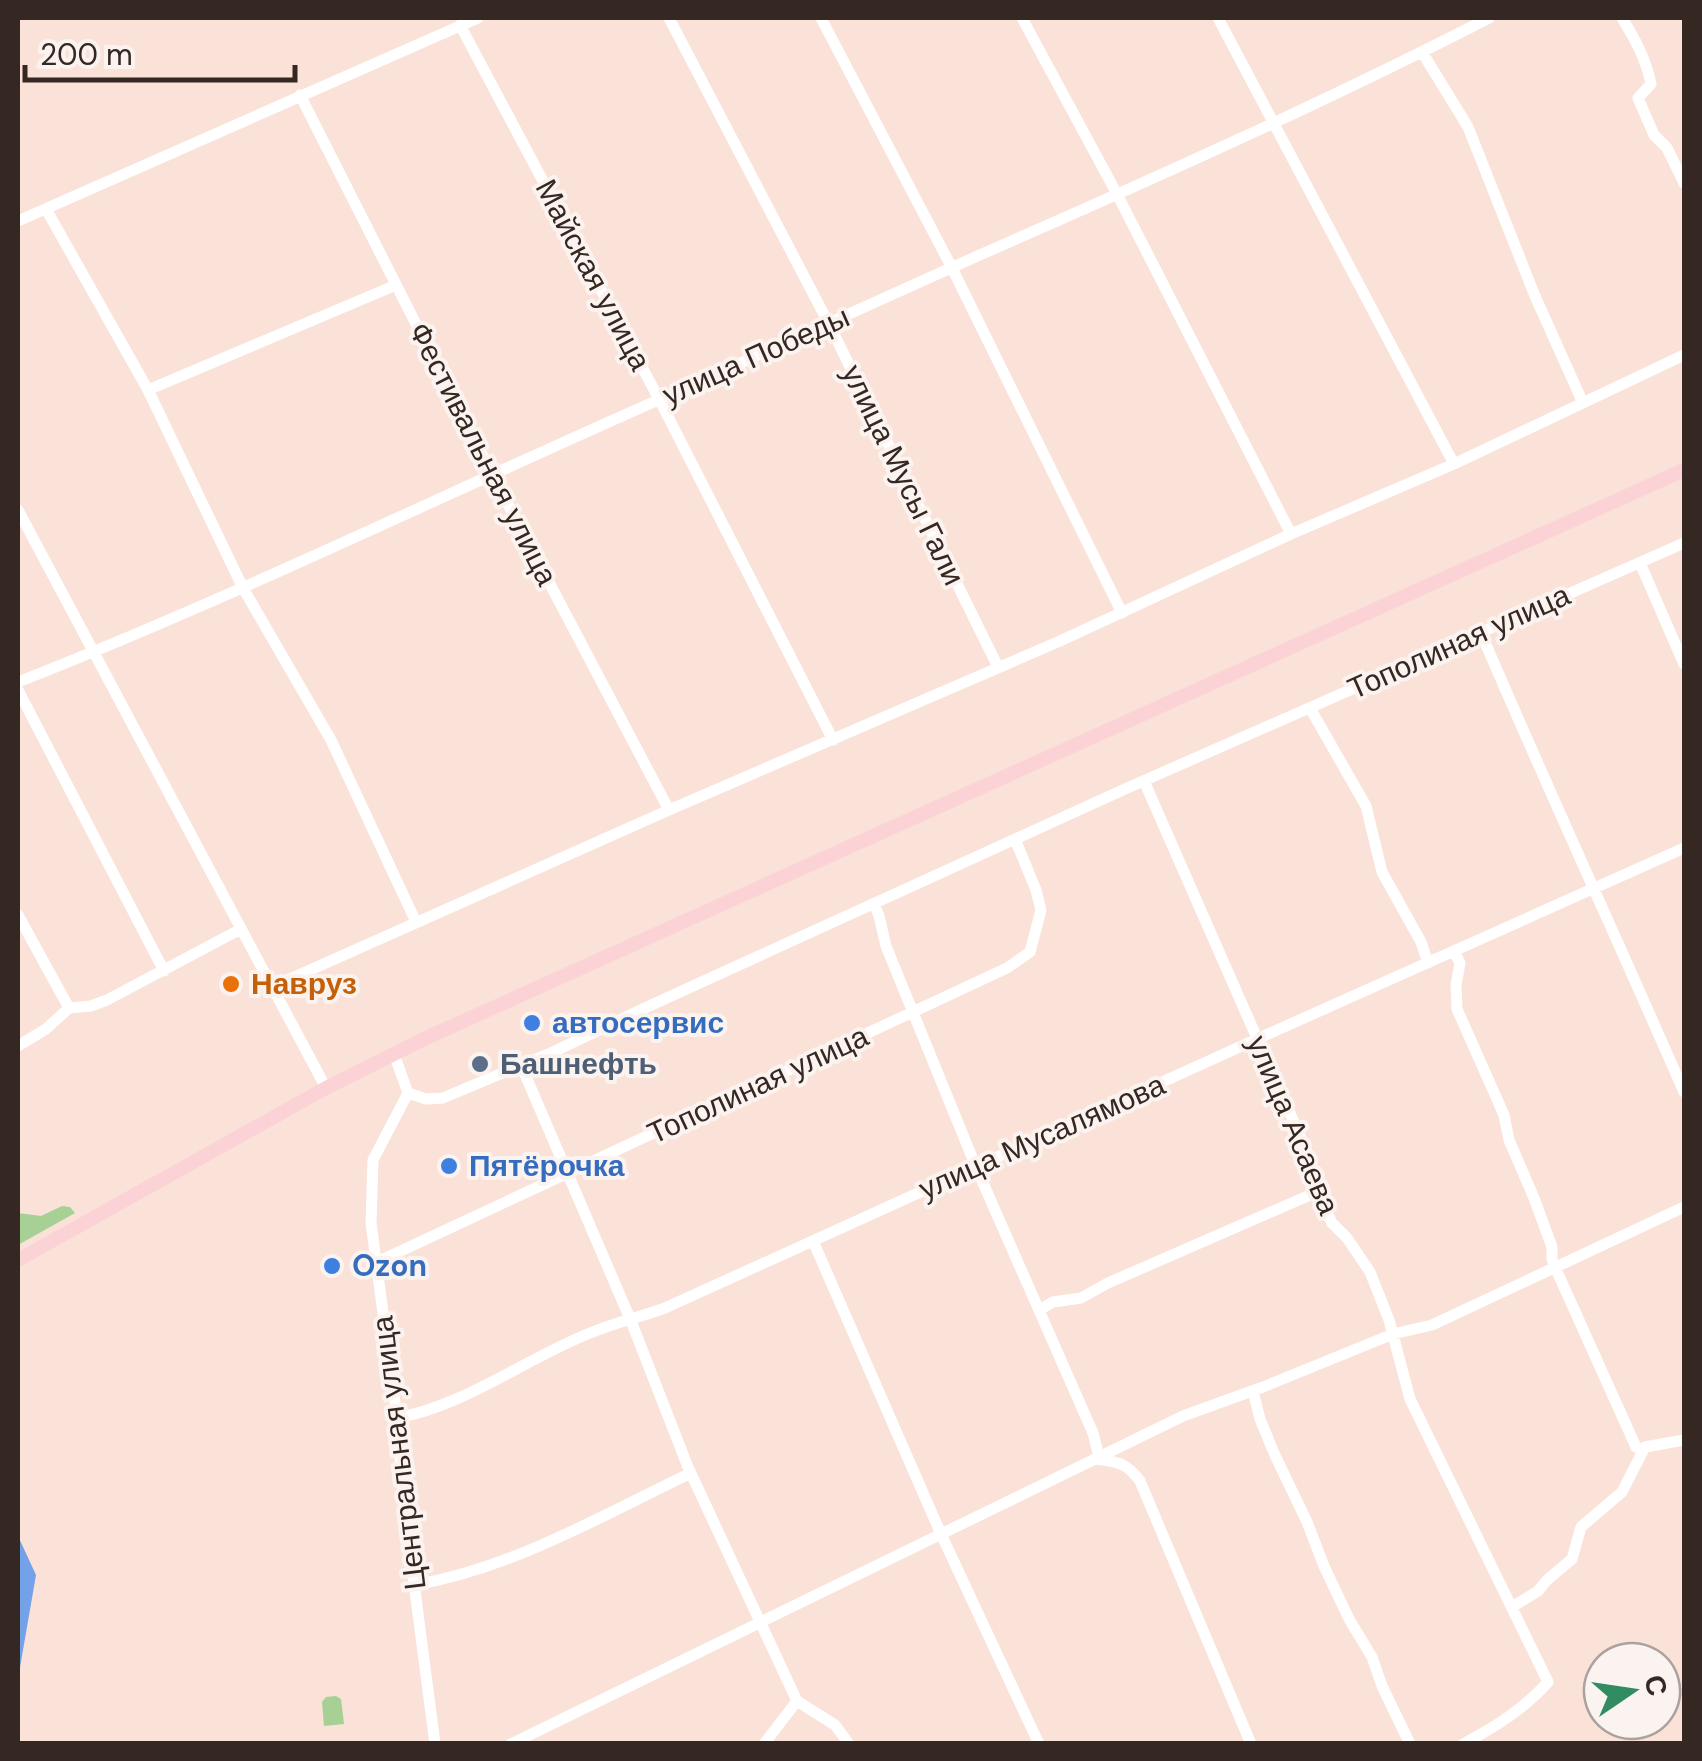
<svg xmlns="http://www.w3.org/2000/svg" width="1702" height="1761" font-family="'DM Sans',sans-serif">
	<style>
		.green { fill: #a7d094 }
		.water { fill: #74a2e8 }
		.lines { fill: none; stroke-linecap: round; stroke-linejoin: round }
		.minor { stroke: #fff; stroke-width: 11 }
		.major { stroke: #fbd3d6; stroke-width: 14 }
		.food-dot { fill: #e8710a; stroke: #fbf3f0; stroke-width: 4 }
		.shop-dot { fill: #3f7fe0; stroke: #fbf3f0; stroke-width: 4 }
		.service-dot { fill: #5c6f8a; stroke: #fbf3f0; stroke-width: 4 }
		.labels { text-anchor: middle; stroke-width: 8; stroke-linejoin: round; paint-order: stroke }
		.street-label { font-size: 30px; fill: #352721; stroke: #fbf3f0 }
		.food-label { font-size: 30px; font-weight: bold; fill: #c56008; stroke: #fbf3f0; text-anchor: start }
		.shop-label { font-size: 30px; font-weight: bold; fill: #366cbe; stroke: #fbf3f0; text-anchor: start }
		.service-label { font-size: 30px; font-weight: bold; fill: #4e5e75; stroke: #fbf3f0; text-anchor: start }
	</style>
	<rect width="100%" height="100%" fill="#fae2d8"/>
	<path class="green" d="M62 1206 70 1207 75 1213 18 1245V1213L41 1216Z
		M336 1696 341 1699 344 1724 324 1726 322 1702 326 1697Z"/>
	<path class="water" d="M18 1536 36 1575 18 1679Z"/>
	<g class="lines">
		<path class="minor" d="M669 18 829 324 998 667
			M821 18 952 268 1122 613
			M1022 18 1117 194 1291 534
			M1218 18 1454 464
			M1622 18C1635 39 1646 59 1651 84L1638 98 1654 135 1667 148 1684 183
			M460 25 659 399 833 740
			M1422 52 1468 127 1535 296 1583 403
			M300 95 492 474 669 810
			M46 209 148 390 243 588 331 740 416 922
			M18 221 478 18
			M148 390 396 285
			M18 510 326 1088
			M1640 563 1684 664
			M1481 633C1547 787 1617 939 1684 1092
			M18 682C234 597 443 495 656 401 765 352 873 303 982 254 1153 179 1323 103 1489 18
			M18 690 164 971
			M1310 708 1366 806 1382 872 1421 942 1428 963
			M1144 781 1311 1161 1317 1192 1332 1223 1347 1238 1370 1272 1389 1320 1410 1399 1548 1682C1524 1709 1495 1727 1463 1744
			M874 903 879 916 886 946 976 1167 1093 1433 1099 1457
			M18 915 69 1008
			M1454 951 1460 963 1456 985 1457 1009 1504 1115 1509 1140 1534 1198 1552 1247V1259L1555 1267 1636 1447 1643 1451
			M272 987 669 810 1060 641 1291 534 1454 464 1684 355
			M69 1008 91 1006 107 1000 241 929
			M18 1046 46 1029 69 1008
			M394 1054 408 1093 373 1160 371 1223 397 1418 404 1506 435 1744
			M521 1065 551 1053 647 1007 1125 789 1684 543
			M408 1093 426 1099 443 1098 521 1065 631 1321 688 1467 797 1701 835 1725 849 1744
			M813 1241 941 1534 1039 1744
			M375 1263 1007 968 1030 952 1041 910 1036 890 1015 839
			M1039 1310 1053 1302 1081 1298 1108 1283 1317 1192
			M1253 1391 1260 1419 1274 1453 1307 1522 1324 1566 1349 1619 1372 1657 1382 1686 1410 1744
			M397 1418C466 1405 525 1359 590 1333 614 1323 640 1317 665 1308L1257 1039 1684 848
			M1095 1459C1117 1462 1126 1462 1140 1481L1251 1744
			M414 1585C513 1568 601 1516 691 1473
			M1512 1607 1538 1591 1547 1580 1572 1559 1581 1527 1622 1492 1645 1447 1684 1440
			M511 1744 1183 1416 1263 1387 1393 1334 1432 1325 1684 1207
			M764 1744 797 1701"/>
		<path class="major" d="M18 1260 326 1088 426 1038 1684 470"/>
	</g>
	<circle class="food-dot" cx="231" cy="984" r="10"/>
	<g class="shop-dot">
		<circle cx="532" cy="1023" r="10"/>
		<circle cx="449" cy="1166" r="10"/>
		<circle cx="332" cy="1266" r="10"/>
	</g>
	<circle class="service-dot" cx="480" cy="1064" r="10"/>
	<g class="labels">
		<g class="street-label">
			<text transform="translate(593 275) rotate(62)" y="10">Майская улица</text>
			<text transform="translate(756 356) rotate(-24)" y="10">улица Победы</text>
			<text transform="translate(483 454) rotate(63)" y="10">Фестивальная улица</text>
			<text transform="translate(903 475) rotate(64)" y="10">улица Мусы Гали</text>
			<text transform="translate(1459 642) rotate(-24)" y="10">Тополиная улица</text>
			<text transform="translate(758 1085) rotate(-25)" y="10">Тополиная улица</text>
			<text transform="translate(1293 1125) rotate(67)" y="10">улица Асаева</text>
			<text transform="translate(1042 1137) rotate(-24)" y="10">улица Мусалямова</text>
			<text transform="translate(399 1453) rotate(-97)" y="10">Центральная улица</text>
		</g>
		<g class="food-label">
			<text x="251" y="994">Навруз</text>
		</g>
		<g class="shop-label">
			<text x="552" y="1033">автосервис</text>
			<text x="469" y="1176">Пятёрочка</text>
			<text x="352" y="1276">Ozon</text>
		</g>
		<g class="service-label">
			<text x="500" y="1074">Башнефть</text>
		</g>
	</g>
	<rect width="1702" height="1761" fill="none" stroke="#352721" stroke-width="40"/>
	<g transform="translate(1632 1691) rotate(77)"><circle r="48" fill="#fbf3f0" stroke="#aca19d" stroke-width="2.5"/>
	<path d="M0-8L18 38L0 25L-18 38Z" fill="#318c62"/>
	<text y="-15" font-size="28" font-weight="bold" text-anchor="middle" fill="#352721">С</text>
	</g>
	<path d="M25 65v15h270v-15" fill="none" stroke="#352721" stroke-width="5"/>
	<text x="40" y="65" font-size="30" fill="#352721" stroke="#fbf3f0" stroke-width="8" paint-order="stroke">200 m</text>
</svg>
